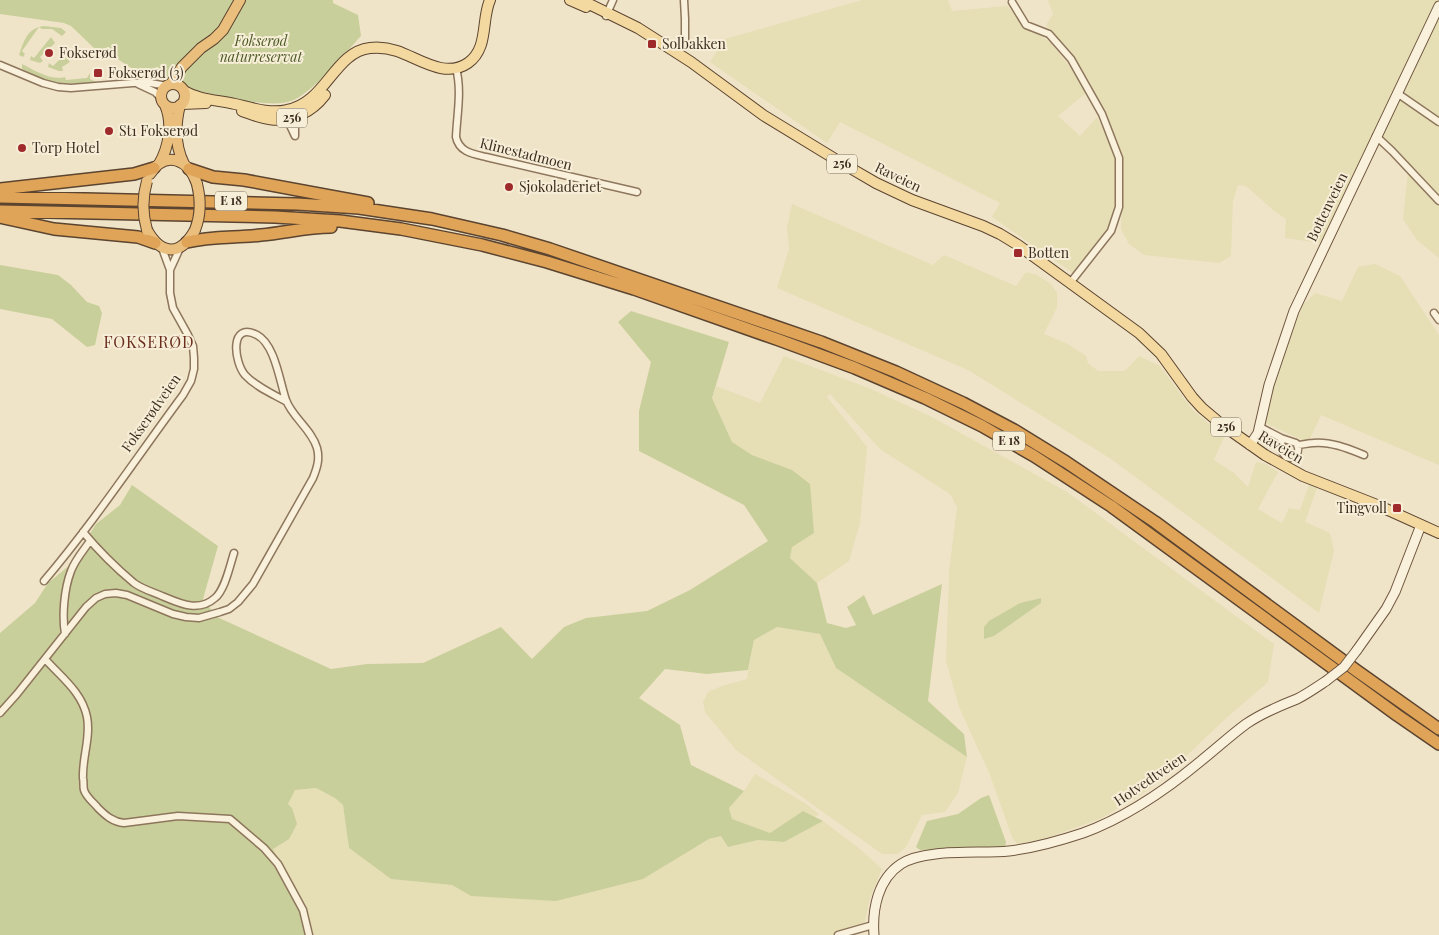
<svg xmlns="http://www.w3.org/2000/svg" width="1439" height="935" font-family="'Playfair Display',serif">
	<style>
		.farmland { fill: #e6deb5; fill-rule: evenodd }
		.green { fill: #c9cf9b }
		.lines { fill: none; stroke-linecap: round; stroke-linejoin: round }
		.minor-casing { stroke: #8d765c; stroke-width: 9 }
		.secondary-casing { stroke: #6f573f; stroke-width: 11 }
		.primary-casing { stroke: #5b4430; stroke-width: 12 }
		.trunk-casing { stroke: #5b4430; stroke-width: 12 }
		.motorway-casing { stroke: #5b4430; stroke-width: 14 }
		.minor { stroke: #faf1dc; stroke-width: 6 }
		.secondary { stroke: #faf1dc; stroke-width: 9 }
		.primary { stroke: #f3d9a0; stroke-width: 10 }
		.trunk { stroke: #eabe7c; stroke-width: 10 }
		.motorway { stroke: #e0a458; stroke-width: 11 }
		.secondary-bridge-casing { stroke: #6f573f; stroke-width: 11; stroke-linecap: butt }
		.trunk-bridge-casing { stroke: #5b4430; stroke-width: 12; stroke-linecap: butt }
		.secondary-bridge { stroke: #faf1dc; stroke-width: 9 }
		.trunk-bridge { stroke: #eabe7c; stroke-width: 10 }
		.poi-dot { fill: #9e2a2b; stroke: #f7eed8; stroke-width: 2 }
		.labels { text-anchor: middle; stroke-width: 4; stroke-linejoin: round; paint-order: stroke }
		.shield { fill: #f7eed8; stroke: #756857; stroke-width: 1 }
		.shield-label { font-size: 12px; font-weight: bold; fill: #3d2e20 }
		.park-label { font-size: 14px; font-style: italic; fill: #4d5a26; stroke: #f7eed8 }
		.poi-label { font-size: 14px; fill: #3d2e20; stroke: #f7eed8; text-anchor: start }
		.street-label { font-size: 14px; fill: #3d2e20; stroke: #f7eed8 }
		.quarter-label { font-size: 16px; letter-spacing: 1px; fill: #6b2e1e; stroke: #f7eed8 }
	</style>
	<rect width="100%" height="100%" fill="#f0e4c8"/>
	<path class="farmland" d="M862 0H948L952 11 1007 6 1030 28 1050 42 1082 82 1086 93 1058 116 1080 136 1097 117 1114 151 1116 176V210L1104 234 1073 273 992 217 1000 203 840 122 827 143 710 62 725 39Z
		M1048 0H1437L1320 243 1285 238 1286 219 1273 210 1246 186 1238 185 1233 201 1231 256 1219 263 1144 255 1129 244 1121 229 1122 162 1117 140 1089 81 1046 25 1053 14Z
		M1439 6V198L1376 136Z
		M1408 172 1439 201V258L1417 240 1403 219Z
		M792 204 933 265 944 255 1016 286 1026 272 1037 275 1051 284 1057 293V307L1044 334 1068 344 1086 356 1088 363 1098 371H1125L1139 356 1160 366 1192 409 1224 437 1214 460 1234 473 1248 487 1256 462 1266 464 1278 472 1258 509 1282 523 1289 508 1300 510 1309 485 1317 488 1305 522 1330 533 1334 551 1319 613 1111 459 968 370 777 288 789 249 787 228Z
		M1375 264 1400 276 1439 335V465L1321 415 1308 443 1265 423 1272 389 1302 306 1315 293 1342 301 1358 267Z
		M784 356 871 389 930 416 1067 492 1274 644 1268 682 1223 721 1180 762 1148 790 1102 818 1044 839 1017 844 1012 837 990 775 959 707 946 661 949 572 957 507 950 494 880 449 830 394 827 397 867 447 860 523 849 561 817 583 790 558 792 547V470L752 455 732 442 712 398 716 386 760 403ZM1041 598V603L994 636 985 639 1020 603Z
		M777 627 820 634 836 668 967 757 958 793 945 812 922 815 906 847 898 854H882L736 750 705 712 703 702 708 692 722 686 747 679 754 640Z
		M755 774 805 803 819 814 815 817 803 811 770 833 732 819 729 808 744 791Z
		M316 788 335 798 343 805 349 848 391 879 452 885 471 896 643 879 709 839 721 836 728 847 758 840 784 842 823 821 860 849 882 869 870 898 865 922 833 935H307L273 848 289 839 288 804 294 790Z"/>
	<path class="green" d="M0 0H333V3L358 15 361 36C344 54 313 93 291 101 269 109 217 95 193 90L192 88 161 77H151L139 73 116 58 94 48 71 26 64 23 0 14Z
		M44 26 61 28 66 32 62 36 52 29H42L39 27 22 51 25 54 23 57 19 55C24 41 27 28 44 26Z
		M51 37 55 43 40 57 43 61 40 63 30 60 31 56 34 58Z
		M64 55 70 62 62 67 63 71H59L48 67 49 63 53 66Z
		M22 64C34 70 51 81 65 77L66 80 87 78 90 73V79L96 82C66 85 52 85 26 71L22 69Z
		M0 265 58 275 71 285 87 302 99 306 102 313 95 345 87 347 52 319 0 309Z
		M631 311 729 342 712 398 732 442 752 455 792 470 810 484 814 533 792 547 790 558 817 583 827 623 846 628 856 625 847 607 864 595 873 615 942 584 928 701 964 734 967 757 836 668 820 634 777 627 754 640 748 670 707 674 665 669 639 698 680 725 691 765 744 791 729 808 732 819 770 833 803 811 823 821 784 842 758 840 728 847 721 836 709 839 643 879 556 901 471 896 452 885 391 879 349 848 343 805 335 798 316 788 295 790 288 804 292 808 297 824 289 839 273 849 304 911 307 935H0V633L35 603 48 583 71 564 96 524 120 505 132 485 218 546 203 599 217 617 331 669 367 664 423 663 501 627 532 659 564 627 586 618 647 611 690 590 768 541 744 505 639 451V411L651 362 618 322Z
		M1041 598V603L994 636 984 639V627L989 621 1020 603Z
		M989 795 1006 842 1005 848 920 850 916 847 927 821 958 814 981 798Z"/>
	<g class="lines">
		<defs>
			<path id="minor" d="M684 0 685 19V46
				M1012 2 1026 25 1049 34 1071 59 1102 114 1119 158V207L1111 231 1070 283
				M606 16 613 0
				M0 65 43 83 58 87 71 88 145 82 167 86
				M456 68C462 91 457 114 456 137 459 152 473 154 486 157L637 192
				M138 84 155 92 161 98
				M1397 93 1439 122
				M288 110 295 117V136L287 119Z
				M1376 136 1392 151 1439 201
				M162 248 170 270
				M1434 313 1439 320
				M1260 427 1281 438 1282 452 1286 457 1290 458 1296 456C1299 451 1299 448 1296 443L1281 438
				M1297 445C1303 445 1308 443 1313 443 1330 441 1349 449 1364 455
				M83 532C98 550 116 568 134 583 142 589 153 592 162 596 179 603 198 613 215 598 225 590 230 565 234 553
				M44 581C94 522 137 457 183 395L191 381 194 369V358L193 346 188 335 173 308 170 293V270L180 248
				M65 634C62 616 64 589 71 571 75 560 83 551 90 541
				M45 659C61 677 82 692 87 717 91 737 82 758 83 778 84 782 83 787 84 790 86 797 94 803 98 808 106 816 113 822 124 823L178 816 230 819 264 848 278 864 303 910 309 935
				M0 713 17 694 86 607 96 598 105 594 116 593 127 595 173 614 186 617 199 618 220 612 229 609 238 602 253 584 313 478C317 468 320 459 317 448 312 430 292 417 286 400 280 383 275 344 257 335 229 321 234 362 245 375 256 387 273 394 287 402
				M838 935 873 925"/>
			<path id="secondary" d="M1250 445 1258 433 1269 385 1294 311 1439 6
				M1357 650 1386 609 1395 592 1421 525
				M874 935C872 909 878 879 901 864 925 848 980 854 1009 851 1034 848 1059 841 1083 833 1127 817 1166 790 1202 760 1217 748 1231 735 1246 724 1262 713 1279 706 1297 699 1307 694 1317 687 1326 681"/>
			<path id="primary" d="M570 0 586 7
				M581 0 638 28 691 62 763 115 840 162 876 183 912 200 983 226 1000 234 1018 245 1139 333 1161 354 1192 397 1202 408 1221 424 1265 455 1303 476 1377 505 1439 533
				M184 91C200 100 217 100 235 104 252 108 270 114 287 110 326 103 334 52 370 48 379 47 388 48 397 51 418 58 445 79 468 63 489 48 481 20 490 0
				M182 104 206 103
				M242 111C251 114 260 118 269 119 291 123 312 112 325 95"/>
			<path id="trunk" d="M171 84 182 67 201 48 214 39 223 30 240 0
				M161 96a12 12 0 1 1 24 0a12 12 0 1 1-24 0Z
				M180 105C175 125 175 146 184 164
				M159 164C169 147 173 123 165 105
				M150 174C166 149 189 160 197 184
				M147 230C161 255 180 257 195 230"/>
			<path id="motorway" d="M189 169 213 177 244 180 368 203
				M0 189 134 174 154 168
				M0 197 297 204 359 208 432 219 502 235 550 249 821 342 896 372 963 403 1014 430 1066 462 1155 522 1357 671 1439 729
				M0 211 275 217 340 221 401 229 482 245 547 262 634 289 779 340 855 368 925 398 982 426 1034 456 1111 506 1397 715 1439 744
				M0 217 54 229 138 237 155 243
				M187 242C212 236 235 238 261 235 285 233 307 227 331 227"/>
		</defs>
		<use href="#minor" class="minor-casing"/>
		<use href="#secondary" class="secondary-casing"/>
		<use href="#primary" class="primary-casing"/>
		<use href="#trunk" class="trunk-casing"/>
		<use href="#motorway" class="motorway-casing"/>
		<use href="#minor" class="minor"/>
		<use href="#secondary" class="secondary"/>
		<use href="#primary" class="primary"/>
		<use href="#trunk" class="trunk"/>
		<use href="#motorway" class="motorway"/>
		<defs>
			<path id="secondary-bridge" d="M1326 681 1344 667 1357 650"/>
			<path id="trunk-bridge" d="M147 181C142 198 142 213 147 230
				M195 230C201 215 201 200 197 184"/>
		</defs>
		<use href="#secondary-bridge" class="secondary-bridge-casing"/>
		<use href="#trunk-bridge" class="trunk-bridge-casing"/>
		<use href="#secondary-bridge" class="secondary-bridge"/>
		<use href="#trunk-bridge" class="trunk-bridge"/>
	</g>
	<g class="poi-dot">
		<rect x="647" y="39" width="10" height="10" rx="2.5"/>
		<circle cx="49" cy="53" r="5"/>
		<rect x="93" y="68" width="10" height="10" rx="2.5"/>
		<circle cx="109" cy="131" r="5"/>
		<circle cx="22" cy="148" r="5"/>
		<circle cx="509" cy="187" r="5"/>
		<rect x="1013" y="248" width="10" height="10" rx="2.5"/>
		<rect x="1392" y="503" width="10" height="10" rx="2.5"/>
	</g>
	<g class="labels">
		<g class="shield">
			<rect x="277" y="108.5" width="30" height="19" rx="4"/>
			<rect x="827" y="154.5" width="30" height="19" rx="4"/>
			<rect x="215" y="191.5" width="32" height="19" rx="4"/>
			<rect x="1211" y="417.5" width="30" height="19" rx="4"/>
			<rect x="993" y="431.5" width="32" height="19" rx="4"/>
		</g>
		<g class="shield-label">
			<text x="292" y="122">256</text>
			<text x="842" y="168">256</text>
			<text x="231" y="205">E 18</text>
			<text x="1226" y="431">256</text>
			<text x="1009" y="445">E 18</text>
		</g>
		<g class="park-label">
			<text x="261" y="46">Fokserød<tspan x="261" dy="16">naturreservat</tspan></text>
		</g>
		<g class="poi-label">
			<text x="662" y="49">Solbakken</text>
			<text x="59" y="58">Fokserød</text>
			<text x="108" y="78">Fokserød (3)</text>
			<text x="119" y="136">St1 Fokserød</text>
			<text x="32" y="153">Torp Hotel</text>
			<text x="519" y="192">Sjokoladeriet</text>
			<text x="1028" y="258">Botten</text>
			<text x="1387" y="513" text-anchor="end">Tingvoll</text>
		</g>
		<g class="street-label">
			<text transform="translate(526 154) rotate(14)" y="5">Klinestadmoen</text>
			<text transform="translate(898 177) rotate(26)" y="5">Raveien</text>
			<text transform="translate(1327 207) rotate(-64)" y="5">Bottenveien</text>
			<text transform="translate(151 413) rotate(-55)" y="5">Fokserødveien</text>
			<text transform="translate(1281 447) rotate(31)" y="5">Raveien</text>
			<text transform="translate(1150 779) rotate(-34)" y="5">Hotvedtveien</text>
		</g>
		<g class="quarter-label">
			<text x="149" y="348">FOKSERØD</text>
		</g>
	</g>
</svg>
